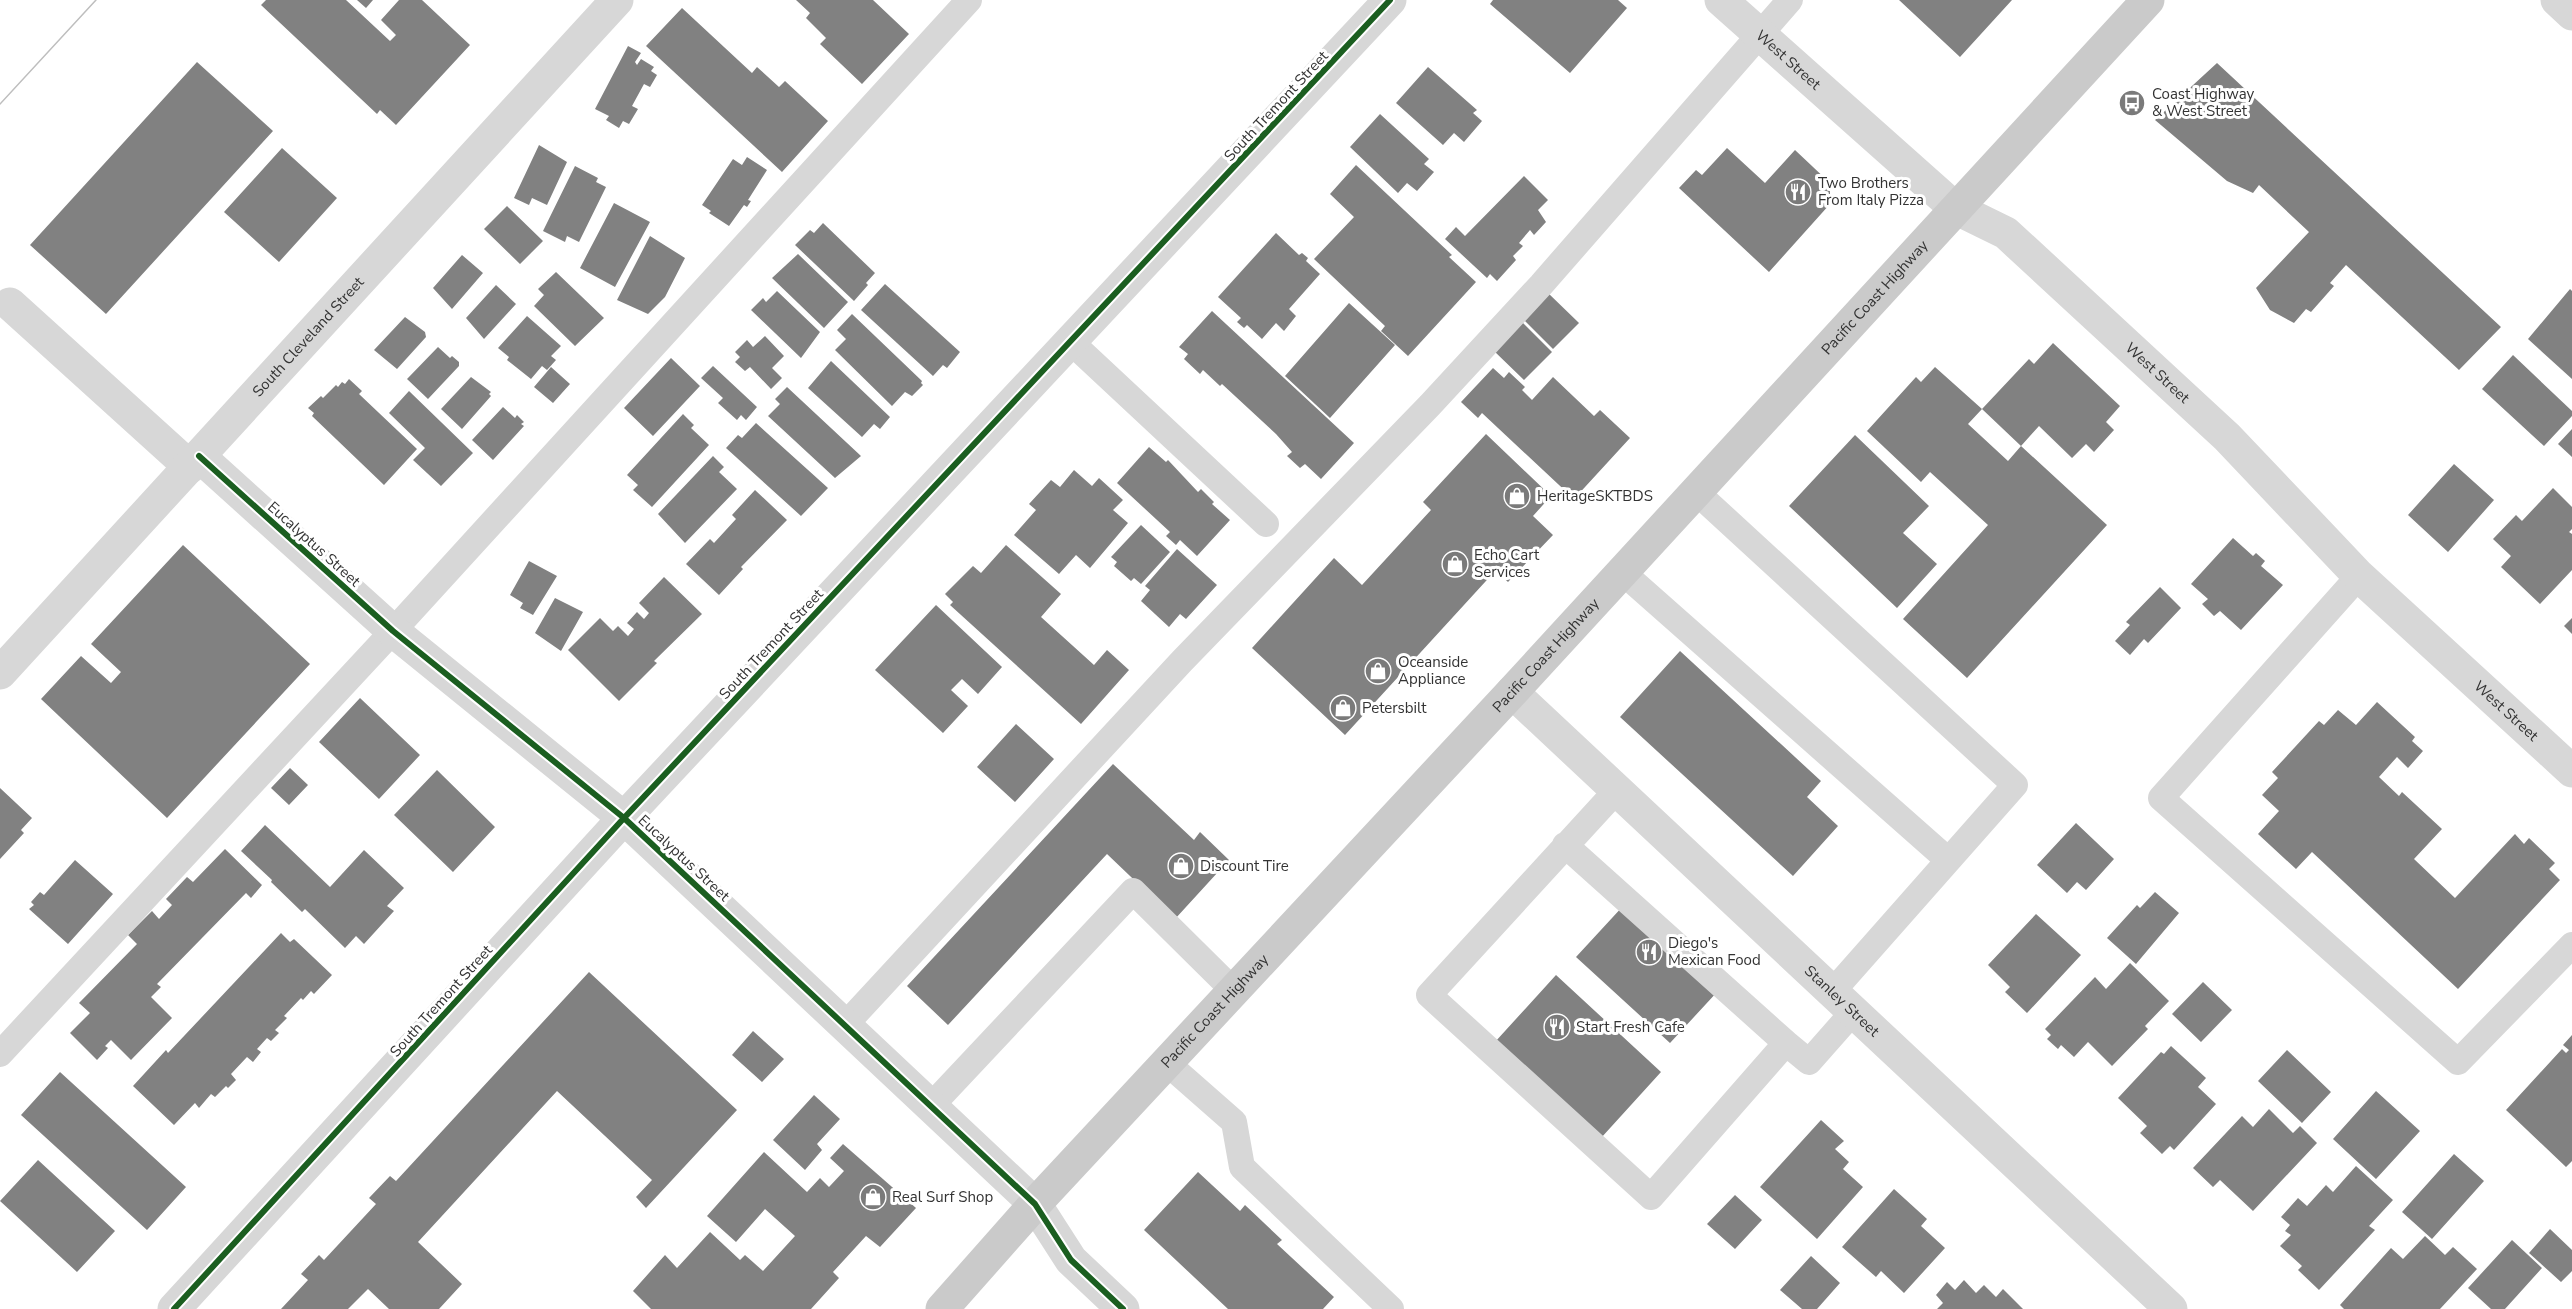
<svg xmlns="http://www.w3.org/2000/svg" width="2572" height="1309" font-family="'Nunito Sans',sans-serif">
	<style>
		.building { fill: #818181 }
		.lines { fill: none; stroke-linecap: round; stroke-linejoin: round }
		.service { stroke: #d7d7d7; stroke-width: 26 }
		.minor { stroke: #d7d7d7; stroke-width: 33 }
		.primary { stroke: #cacaca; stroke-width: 33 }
		.tram { stroke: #bebebe; stroke-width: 1.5 }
		.cycleway-casing { stroke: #fff; stroke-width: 10 }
		.cycleway { stroke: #1b5e20; stroke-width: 6 }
		.labels { text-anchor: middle; stroke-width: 6; stroke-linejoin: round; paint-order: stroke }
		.street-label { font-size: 15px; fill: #333; stroke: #fff }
		.poi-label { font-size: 15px; fill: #333; stroke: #fff; text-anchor: start }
	</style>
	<rect width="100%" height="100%" fill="#fff"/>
	<path class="building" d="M266 0H346L390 41 396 35 381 20 399 0H422L470 45 396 125 380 110 377 114 261 5Z
		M357 0H373L366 8Z
		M796 0H873L909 34 862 84 820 44 826 38 806 18 810 13Z
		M1493 0H1618L1627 8 1570 73 1490 4Z
		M1899 0H2012L1960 57Z
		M682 8 752 73 757 67 779 87 785 81 828 121 782 172 646 46Z
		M628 46 641 53 635 62 637 65 641 59 654 67 651 71 657 75 650 87 644 84 632 106 638 109 629 124 623 121 619 128 606 120 609 116 595 109Z
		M197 62 273 131 106 314 30 245Z
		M2217 63 2501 327 2459 370 2346 265 2330 283 2334 286 2311 312 2306 309 2294 323 2270 310 2256 288 2309 232 2259 185 2253 193 2227 181 2155 120Z
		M1428 67 1477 110 1473 113 1482 121 1464 142 1454 133 1443 145 1396 103Z
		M1380 114 1429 159 1424 164 1434 172 1417 191 1407 183 1398 193 1350 147Z
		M539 145 567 162 547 205 532 198 529 205 514 198Z
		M282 148 337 198 279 262 224 212Z
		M1727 148 1765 183 1795 150 1830 183V204L1769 272 1679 188 1696 170 1702 175Z
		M747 157 767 170 748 200 751 201 747 207 744 205 729 226 709 213 711 211 702 205 733 159 742 165Z
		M1356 165 1452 255 1449 257 1476 282 1408 356 1381 331 1385 326 1314 259 1354 217 1330 194Z
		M575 166 598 178 596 182 606 187 579 242 567 236 565 242 543 231Z
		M1524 176 1548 200 1538 210 1546 222 1534 235 1530 230 1519 243 1523 246 1513 256 1516 260 1497 281 1490 274 1487 278 1445 239 1456 227 1465 236Z
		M614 203 650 222 615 287 580 268Z
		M507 206 543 241 520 264 484 229Z
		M823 223 875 273 866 283 868 285 854 301 795 245 810 230 814 233Z
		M1276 233 1299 255 1302 253 1308 258 1306 261 1320 274 1289 309 1296 316 1284 331 1276 323 1262 339 1247 325 1244 328 1237 322 1241 318 1218 297Z
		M650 236 685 258 665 297 648 314 617 300Z
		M798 254 848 302 824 328 772 278Z
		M462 255 483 273 452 309 433 288Z
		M556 272 604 318 575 346 534 306 544 295 538 289Z
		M885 284 960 352 947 368 943 365 933 376 861 310Z
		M496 285 516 304 484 339 466 318Z
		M2570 289 2572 291V379L2528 339Z
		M777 291 820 332 801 358 751 310 763 298 766 302Z
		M1546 291 1579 323 1553 349 1521 317Z
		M1349 303 1395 345 1330 418 1285 376Z
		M1212 311 1354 443 1321 479 1305 464 1300 468 1287 456 1292 452 1276 434 1222 384 1220 386 1203 370 1200 374 1184 359 1188 354 1179 347Z
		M852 314 922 381 921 383 923 385 912 396 905 392 892 406 835 350 846 339 837 330Z
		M527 316 561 346 551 356 556 360 547 370 542 366 531 379 507 360 509 357 498 348Z
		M405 317 425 332 426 337 397 369 374 350Z
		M1522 322 1552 352 1524 380 1494 351Z
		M765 336 784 356 772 368 782 378 771 389 750 367 745 371 735 362 740 357 735 352 747 340 753 347Z
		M2053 343 2120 406 2106 422 2114 430 2094 452 2086 444 2072 458 2039 426 2021 446 1982 409 1968 424 2008 461 2021 446 2107 525 1967 678 1903 619 1988 525 1930 472 1921 482 1867 431 1916 377 1921 382 1935 367 1982 409 2029 359 2034 364Z
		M438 347 450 358 452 356 459 362V366L428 399 407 379Z
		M2513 355 2572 411V416L2544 446 2482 389Z
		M671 358 700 386 653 436 624 408Z
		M831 361 890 417 880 429 874 424 862 437 808 388Z
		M713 366 757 407 746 420 741 415 737 420 718 403 723 398 701 378Z
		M551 367 570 384 553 403 534 387Z
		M1493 368 1504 378 1509 372 1525 387 1522 390 1532 400 1553 377 1594 416 1600 410 1630 438 1574 499 1482 413 1478 418 1461 402Z
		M471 377 491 392 489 394 491 396 462 429 441 409Z
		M349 379 362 391 359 394 417 449 384 485 312 416 314 413 308 408 321 396 323 398 336 385 338 387 342 382 345 384Z
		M787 387 861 456 835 478 768 416 780 404 775 399Z
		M409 391 473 453 441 486 413 460 425 448 389 413Z
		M503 407 515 418 517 415 524 422 521 424 524 426 493 460 472 440Z
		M683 414 694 425 691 428 709 445 652 507 633 490 638 485 627 475Z
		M756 423 828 488 801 516 726 448 738 435 742 438Z
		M2572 429V457L2558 444Z
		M1486 434 1551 496 1533 516 1553 535 1508 582 1496 570 1345 735 1252 648 1334 558 1362 585 1431 510 1423 502Z
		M1855 435 1929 506 1903 533 1937 564 1897 608 1789 506Z
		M1149 447 1166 462 1168 460 1198 492 1201 489 1214 502 1212 504 1230 520 1197 556 1180 540 1176 545 1166 536 1170 532 1117 483Z
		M713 456 724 467 719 472 737 489 685 543 658 514Z
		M2454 464 2494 500 2448 552 2408 515Z
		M1074 470 1092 486 1099 478 1123 500 1113 510 1128 523 1090 568 1076 555 1059 574 1014 535 1036 510 1029 504 1051 480 1060 487Z
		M2553 488 2572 507V529L2569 532 2572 534V570L2540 604 2501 567 2511 556 2493 539 2516 515 2522 521Z
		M755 490 787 520 741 567 743 569 719 595 686 564 710 539 714 543 736 519 732 515Z
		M1141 525 1170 552 1141 584 1134 578 1131 581 1114 566 1117 562 1111 557Z
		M2233 538 2253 556 2256 553 2265 561 2261 566 2283 585 2241 630 2220 611 2214 616 2202 604 2208 599 2191 584Z
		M183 545 310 664 167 818 41 699 81 656 111 683 121 672 91 644Z
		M1006 545 1061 594 1041 617 1094 665 1107 650 1129 670 1081 724 950 605 953 602 945 594 973 566 981 573Z
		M1177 549 1217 585 1186 619 1180 614 1169 627 1141 601 1150 590 1145 586Z
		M529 561 557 576 533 615 520 608 523 603 510 595Z
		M664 577 702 614 654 661 657 663 619 701 568 650 600 618 613 631 618 626 628 636 634 629 627 623 637 612 644 619 649 613 639 603Z
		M2160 587 2181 608 2148 643 2144 639 2130 655 2115 641 2130 625 2126 622Z
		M555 598 583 612 561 651 535 633Z
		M936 605 1002 667 978 694 962 679 951 690 968 706 943 733 875 670Z
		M2572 618V634L2564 626Z
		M1680 651 1821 781 1807 797 1838 826 1793 876 1620 717Z
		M360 698 420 755 379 799 319 742Z
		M2377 702 2415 737 2412 741 2423 751 2408 768 2397 757 2379 777 2399 796 2402 792 2442 829 2414 859 2455 898 2515 834 2524 844 2529 838 2555 863 2549 869 2560 880 2458 989 2312 852 2296 869 2258 834 2279 811 2262 795 2278 778 2272 772 2319 721 2324 725 2338 710 2356 725Z
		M1016 724 1054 759 1015 802 977 767Z
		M1113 764 1194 840 1200 832 1229 860 1175 919 1107 854 948 1025 907 986Z
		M290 768 308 785 289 805 271 788Z
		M437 770 495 827 453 872 394 815Z
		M0 788 32 818 21 830 24 833 0 859Z
		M2076 823 2114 859 2086 890 2077 882 2067 893 2037 865Z
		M265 825 330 887 364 850 404 888 387 906 394 911 364 944 356 936 345 948 305 909 302 912 271 882 272 880 241 851Z
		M225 849 262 885 251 898 246 893 157 984 161 987 151 997 172 1018 131 1060 111 1040 105 1046 108 1048 97 1060 70 1033 90 1013 79 1003 137 944 128 935 152 911 159 919 172 905 166 899 187 877 193 882Z
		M75 860 113 894 68 944 29 909 34 905 31 902 40 892 44 895Z
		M2155 892 2179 913 2136 964 2107 938 2137 905 2140 908Z
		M1624 905 1718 991 1670 1043 1576 957Z
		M2036 914 2081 955 2027 1013 2005 992 2010 987 1988 965Z
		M281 933 290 942 294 939 332 975 314 994 311 991 303 1000 301 998 284 1016 287 1018 275 1030 279 1033 271 1041 267 1038 257 1049 261 1052 253 1062 247 1057 231 1074 236 1080 228 1088 226 1086 215 1097 211 1094 199 1108 195 1103 174 1125 133 1086 166 1050 168 1053Z
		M2130 963 2169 1001 2145 1026 2148 1029 2112 1066 2088 1042 2074 1057 2061 1045 2058 1049 2047 1039 2051 1035 2045 1029 2095 977 2106 989Z
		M589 972 737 1110 646 1208 636 1197 652 1180 557 1091 418 1242 462 1284 439 1309H389L368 1289 348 1309H281L308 1280 301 1274 319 1255 324 1260 376 1204 369 1198 390 1176 396 1181Z
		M1556 975 1661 1072 1601 1138 1495 1042Z
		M2203 982 2232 1010 2201 1042 2172 1014Z
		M753 1031 784 1059 762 1082 732 1055Z
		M2572 1035V1161L2566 1167 2506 1110 2562 1049 2566 1053 2569 1050 2563 1045Z
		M2171 1046 2206 1078 2198 1087 2216 1104 2174 1150 2170 1146 2162 1154 2140 1133 2147 1126 2118 1098 2161 1052 2164 1054Z
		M2287 1050 2331 1092 2302 1123 2258 1081Z
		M60 1072 186 1187 147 1230 21 1115Z
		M2376 1091 2420 1131 2376 1179 2333 1139Z
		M814 1095 840 1119 817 1144 822 1150 805 1170 773 1140Z
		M2269 1109 2293 1133 2300 1126 2317 1143 2253 1211 2220 1180 2213 1187 2193 1168 2242 1116 2253 1127Z
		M1821 1120 1844 1141 1835 1149 1849 1162 1843 1169 1863 1187 1817 1239 1760 1187Z
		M843 1144 916 1208 880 1247 866 1236 833 1272 839 1278 811 1309H651L633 1291 665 1255 677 1268 710 1232 740 1260 745 1255 763 1271 795 1236 765 1209 736 1242 707 1216 764 1152 807 1192 820 1178 829 1187 844 1171 830 1158Z
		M2454 1154 2484 1181 2432 1239 2402 1212Z
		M38 1160 115 1231 77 1272 0 1201Z
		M2356 1166 2393 1200 2369 1226 2375 1230 2319 1290 2298 1270 2302 1266 2280 1246 2291 1235 2285 1231 2290 1225 2281 1217 2298 1198 2307 1206 2326 1185 2333 1192Z
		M1198 1172 1240 1211 1245 1205 1282 1240 1277 1244 1334 1297 1323 1309H1228L1144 1230Z
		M1894 1189 1927 1219 1921 1226 1945 1248 1904 1293 1881 1271 1876 1277 1842 1247Z
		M1735 1195 1762 1220 1735 1249 1707 1224Z
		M2550 1229 2572 1250V1271L2561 1282 2529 1253Z
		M2425 1236 2445 1255 2453 1247 2477 1269 2440 1309H2344L2340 1305 2391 1248 2403 1259Z
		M2512 1240 2542 1268 2505 1309H2491L2468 1288Z
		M1811 1256 1840 1283 1817 1309H1802L1780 1290Z
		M1964 1280 1976 1293 1984 1285 1996 1297 2003 1289 2023 1309H1937L1943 1303 1936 1295 1947 1282 1955 1290Z"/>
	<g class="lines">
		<path class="service" d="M1072 343 1266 524
			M1695 491 2015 785 1833 991
			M1621 571 1948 860
			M2359 576 2161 798 2458 1062 2572 945
			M1565 845 1786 1043 1651 1197 1429 995 1616 791
			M845 1025 1182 661 1430 405 1541 285 1790 0
			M1786 1043 1809 1062 1854 1011
			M0 1054 393 631 969 0
			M1168 1064 1234 1122 1242 1167 1391 1309
			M931 1106 1133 891 1234 991"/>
		<g class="minor">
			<path id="s1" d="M1721 0 1955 208 2006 233 2227 437 2359 576 2572 771"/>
			<path d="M2557 0 2572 14"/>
			<path d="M10 304 190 467"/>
			<path d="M199 456 393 631 624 818 1035 1204 1071 1260 1123 1309"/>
			<path id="s2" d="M0 673 617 0"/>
			<path id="s3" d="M1512 692 2171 1309"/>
			<path d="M174 1309 624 818 1390 0"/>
		</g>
		<path class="primary" id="s4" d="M942 1309 1035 1204 1512 692 2148 0"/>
		<path class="tram" d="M0 104 96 0"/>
		<defs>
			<path id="cycleway" d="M199 456 393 631 624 818 1035 1204 1071 1260 1123 1309
				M174 1309 624 818 1390 0"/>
		</defs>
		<use href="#cycleway" class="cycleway-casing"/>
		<use href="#cycleway" class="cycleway"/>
	</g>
	<defs>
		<symbol id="bus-disc" viewBox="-11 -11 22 22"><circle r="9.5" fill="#7a7a7a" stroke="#fff"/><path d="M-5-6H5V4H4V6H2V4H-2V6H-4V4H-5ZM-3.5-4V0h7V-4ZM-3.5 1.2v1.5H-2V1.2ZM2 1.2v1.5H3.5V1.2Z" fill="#fff"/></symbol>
		<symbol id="restaurant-disc" viewBox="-11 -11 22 22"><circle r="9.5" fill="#7a7a7a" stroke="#fff"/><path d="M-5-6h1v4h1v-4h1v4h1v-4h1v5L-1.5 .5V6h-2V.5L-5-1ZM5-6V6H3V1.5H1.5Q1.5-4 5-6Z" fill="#fff"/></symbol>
		<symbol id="shop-disc" viewBox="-11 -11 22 22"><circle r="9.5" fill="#7a7a7a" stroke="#fff"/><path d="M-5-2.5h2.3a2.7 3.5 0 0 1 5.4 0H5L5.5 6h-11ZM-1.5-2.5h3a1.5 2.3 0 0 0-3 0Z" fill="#fff"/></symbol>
	</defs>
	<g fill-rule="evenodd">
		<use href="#bus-disc" x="2117" y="88" width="30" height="30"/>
		<use href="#restaurant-disc" x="1783" y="177" width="30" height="30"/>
		<use href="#shop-disc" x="1502" y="481" width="30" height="30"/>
		<use href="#shop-disc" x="1440" y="549" width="30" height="30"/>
		<use href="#shop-disc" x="1363" y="656" width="30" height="30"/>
		<use href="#shop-disc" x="1328" y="693" width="30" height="30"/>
		<use href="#shop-disc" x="1166" y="851" width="30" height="30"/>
		<use href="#restaurant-disc" x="1634" y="937" width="30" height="30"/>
		<use href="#restaurant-disc" x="1542" y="1012" width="30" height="30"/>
		<use href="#shop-disc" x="858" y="1182" width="30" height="30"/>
	</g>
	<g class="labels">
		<g class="street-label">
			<text dy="5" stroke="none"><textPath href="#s1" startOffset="90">West Street</textPath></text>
			<text transform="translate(1276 106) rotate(-47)" y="5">South Tremont Street</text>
			<text dy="5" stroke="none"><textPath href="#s4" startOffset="1376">Pacific Coast Highway</textPath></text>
			<text dy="5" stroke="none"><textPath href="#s2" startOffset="456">South Cleveland Street</textPath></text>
			<text dy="5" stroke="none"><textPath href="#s1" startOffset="576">West Street</textPath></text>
			<text transform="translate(314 544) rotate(42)" y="5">Eucalyptus Street</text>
			<text transform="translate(771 644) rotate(-47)" y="5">South Tremont Street</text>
			<text dy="5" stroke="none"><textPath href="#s4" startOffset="890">Pacific Coast Highway</textPath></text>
			<text dy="5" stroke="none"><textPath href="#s1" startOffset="1062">West Street</textPath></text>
			<text transform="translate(684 858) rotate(43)" y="5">Eucalyptus Street</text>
			<text dy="5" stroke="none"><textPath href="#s3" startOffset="452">Stanley Street</textPath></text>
			<text transform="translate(441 1001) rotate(-48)" y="5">South Tremont Street</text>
			<text dy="5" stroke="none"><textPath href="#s4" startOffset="404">Pacific Coast Highway</textPath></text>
		</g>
		<g class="poi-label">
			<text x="2152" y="99">Coast Highway<tspan x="2152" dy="17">&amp; West Street</tspan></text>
			<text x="1818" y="188">Two Brothers<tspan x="1818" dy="17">From Italy Pizza</tspan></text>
			<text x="1537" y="501">HeritageSKTBDS</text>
			<text x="1474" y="560">Echo Cart<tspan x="1474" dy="17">Services</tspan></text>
			<text x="1398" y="667">Oceanside<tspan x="1398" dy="17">Appliance</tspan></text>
			<text x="1362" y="713">Petersbilt</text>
			<text x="1200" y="871">Discount Tire</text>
			<text x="1668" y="948">Diego's<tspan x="1668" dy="17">Mexican Food</tspan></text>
			<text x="1576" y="1032">Start Fresh Cafe</text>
			<text x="892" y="1202">Real Surf Shop</text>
		</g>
	</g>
</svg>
